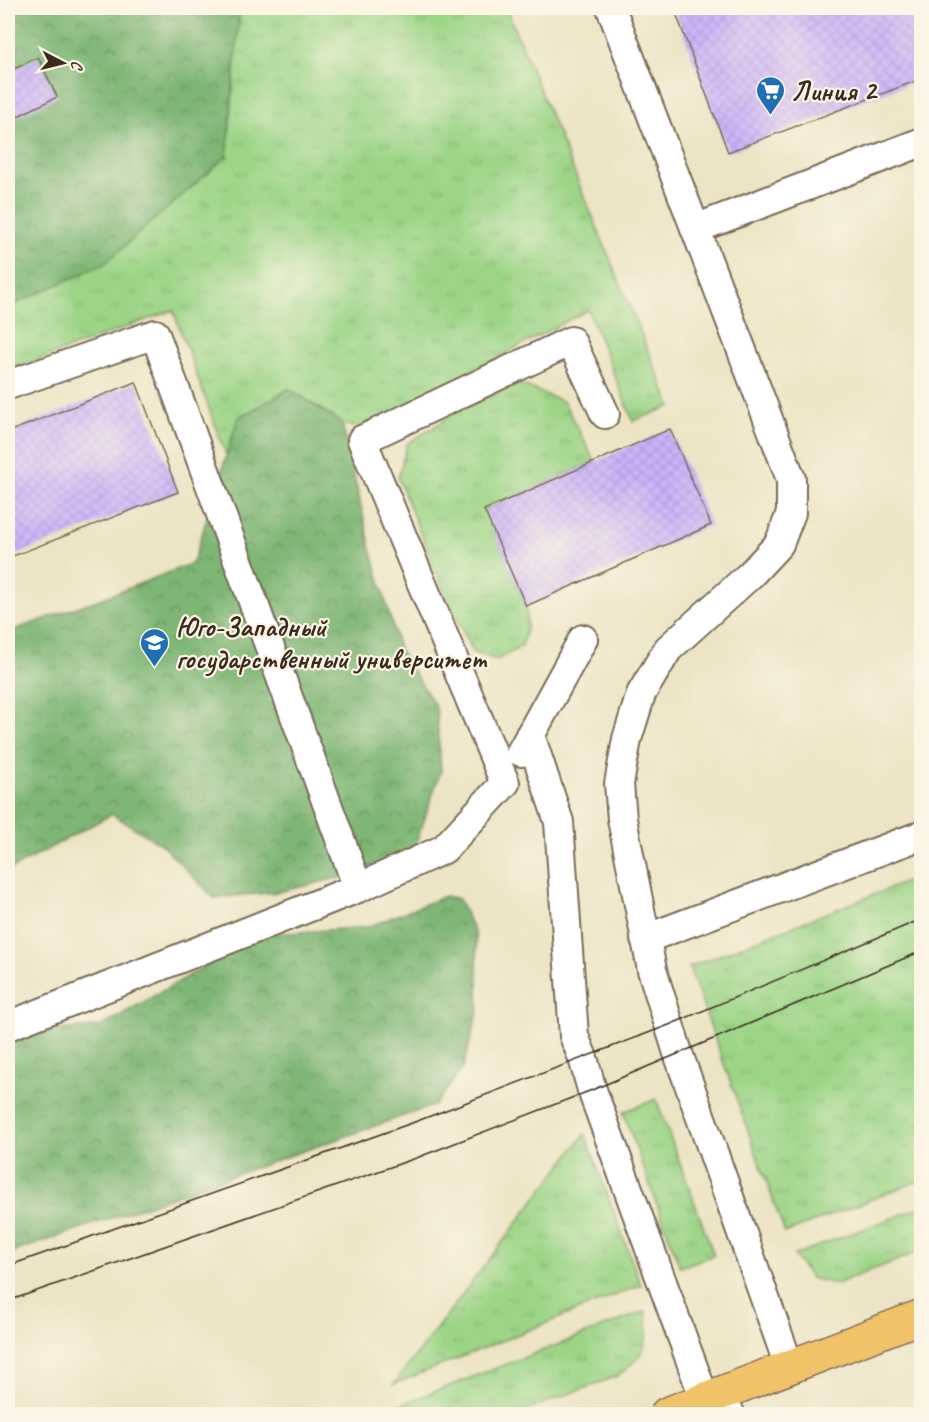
<svg xmlns="http://www.w3.org/2000/svg" width="929" height="1422" font-family="Caveat,sans-serif">
	<style>
		.grass { fill: url(#grass-tufts); stroke: #6c8052; stroke-width: 1.5 }
		.forest { fill: url(#forest-crowns); stroke: #5c7049; stroke-width: 1.5 }
		.building { fill: url(#building-cross-hatch) }
		.lines { fill: none; stroke-linecap: round; stroke-linejoin: round }
		.lane-casing { stroke: #796b58; stroke-width: 32 }
		.primary-casing { stroke: #796b58; stroke-width: 36 }
		.lane { stroke: #fff; stroke-width: 28 }
		.primary { stroke: #f0c369; stroke-width: 33 }
		.tram { stroke: #3b2a1e; stroke-width: 1.5 }
		.labels { text-anchor: middle; stroke-width: 4.5; stroke-linejoin: round; paint-order: stroke }
		.poi-label { font-size: 28px; font-weight: bold; fill: #3b2a1e; stroke: #fcf5e5; text-anchor: start }
	</style>
	<defs>
		<pattern id="grass-tufts" width="24" height="20" patternUnits="userSpaceOnUse" patternTransform="scale(1.5)"><rect width="24" height="20" fill="#9dd587"/><path d="M3 7l-1-3M5 7V3M7 7l1-3M15 17l-1-3M17 17v-4M19 17l1-3" fill="none" stroke="#88b774"/></pattern>
		<pattern id="forest-crowns" width="20" height="18" patternUnits="userSpaceOnUse" patternTransform="scale(1.5)"><rect width="20" height="18" fill="#7eb674"/><path d="M2 6a3 3 0 1 1 6 0M12 15a3 3 0 1 1 6 0" fill="none" stroke="#68945f"/></pattern>
		<pattern id="building-cross-hatch" width="8" height="8" patternUnits="userSpaceOnUse" patternTransform="scale(1.5)"><rect width="8" height="8" fill="#ccb3fb"/><path d="M0 0l8 8M0 8l8-8" fill="none" stroke="#b09ad7"/></pattern>
	</defs>
	<rect width="100%" height="100%" fill="#fcf5e5"/>
	<filter id="ink" filterUnits="userSpaceOnUse"><feTurbulence type="fractalNoise" baseFrequency=".0167" numOctaves="2"/><feDisplacementMap in="SourceGraphic" scale="12" xChannelSelector="R" yChannelSelector="G"/><feConvolveMatrix kernelMatrix="1 2 1 2 8 2 1 2 1" color-interpolation-filters="sRGB"/></filter>
	<filter id="wash" filterUnits="userSpaceOnUse"><feTurbulence type="fractalNoise" baseFrequency=".008" numOctaves="4" result="noise"/><feDisplacementMap in="SourceGraphic" scale="24" xChannelSelector="R" yChannelSelector="G"/><feGaussianBlur stdDeviation="1.35" result="paint"/><feColorMatrix in="noise" values="0 0 0 0 0 0 0 0 0 0 0 0 0 0 0 0 0 1.4 0 .05"/><feComposite in="paint" operator="in"/></filter>
	<g filter="url(#wash)">
		<rect width="100%" height="100%" fill="#ece4c4"/>
		<path class="grass" d="M240 8H506L671 406 633 421 588 310 361 429 342 423 289 389 238 419 226 455 173 310 8 371V310L227 156Z
			M518 383 564 402 595 462 485 510 526 606 527 626 522 646 497 660 474 653 450 606 398 478 407 444 463 408Z
			M921 876V1180L785 1233 689 967Z
			M656 1099 714 1255 680 1267 623 1112Z
			M585 1134 641 1285 394 1384Z
			M921 1207V1251L836 1284 811 1278 794 1255Z
			M646 1311C650 1344 644 1357 617 1376L515 1414H376Z"/>
		<path class="forest" d="M8 8H240L227 156 104 264 14 304 8 310Z
			M289 389 342 423 371 549 399 649 436 707 441 770 415 847 351 875 278 892 214 898 162 845 112 814 8 871V632L111 595 193 563 238 418Z
			M445 896 459 899 476 936 479 1009 463 1068 435 1105 8 1254V1037L16 1034 102 1026 259 935 368 927Z"/>
		<g id="blocks">
			<path class="building" d="M674 8H921V79L728 152Z
				M38 57 57 97 8 121V72Z
				M136 382 178 492 8 558V432Z
				M670 429 711 525 526 606 484 510Z"/>
		</g>
	</g>
	<g filter="url(#ink)">
		<use href="#blocks" fill-opacity="0" stroke="#796b58" stroke-width="1.5"/>
		<g class="lines">
			<defs>
				<path id="lane" d="M611 8 791 479V513L779 544 751 574 668 649 641 694 627 739 619 784 622 819 652 970 678 1053 789 1366
					M695 229 922 142
					M8 385 155 334 358 888
					M530 735 559 822 574 1036 583 1058 592 1090 705 1400
					M521 752 583 639
					M645 939 922 835
					M8 1026 358 888 444 849 505 783 362 440 571 341 605 414
					M722 1394 730 1414"/>
				<path id="primary" d="M667 1414 922 1316"/>
			</defs>
			<use href="#lane" class="lane-casing"/>
			<use href="#primary" class="primary-casing"/>
			<use href="#lane" class="lane"/>
			<use href="#primary" class="primary"/>
			<path class="tram" d="M8 1266 412 1123 669 1025 922 919
				M8 1301 419 1157 592 1090 922 951"/>
		</g>
	</g>
	<defs>
		<symbol id="supermarket-pin" viewBox="-11 -11 22 30"><path d="M0 17L-7.5 6A9.5 9.5 0 1 1 7.5 6Z" fill="#1f6fb2" stroke="#fcf5e5"/><path d="M-6-5.5h2.5l.6 2H6L4.5 2H-2.5L-4.4-4H-6ZM-1.5 3.2a1.3 1.3 0 1 0 .1 0ZM3 3.2a1.3 1.3 0 1 0 .1 0Z" fill="#fff"/></symbol>
		<symbol id="university-pin" viewBox="-11 -11 22 30"><path d="M0 17L-7.5 6A9.5 9.5 0 1 1 7.5 6Z" fill="#1f6fb2" stroke="#fcf5e5"/><path d="M0-5L7-2L0 1L-7-2ZM-4 1L0 2.5L4 1V4Q0 6-4 4Z" fill="#fff"/></symbol>
	</defs>
	<g fill-rule="evenodd">
		<use href="#supermarket-pin" x="754" y="74" width="33" height="45"/>
		<use href="#university-pin" x="138" y="626" width="33" height="45"/>
	</g>
	<g class="labels">
		<g class="poi-label">
			<text x="791" y="100">Линия 2</text>
			<text x="176" y="636">Юго-Западный<tspan x="176" dy="32">государственный университет</tspan></text>
		</g>
	</g>
	<rect width="929" height="1422" fill="none" stroke="#fcf5e5" stroke-width="30"/>
	<g transform="translate(63 63) rotate(97)" stroke="#fcf5e5" stroke-width="4.5" paint-order="stroke">
	<path d="M0-4.5L10 22L0 15L-10 22Z" fill="#3b2a1e"/>
	<text y="-9" font-size="16" font-weight="bold" text-anchor="middle" fill="#3b2a1e">С</text>
	</g>
</svg>
